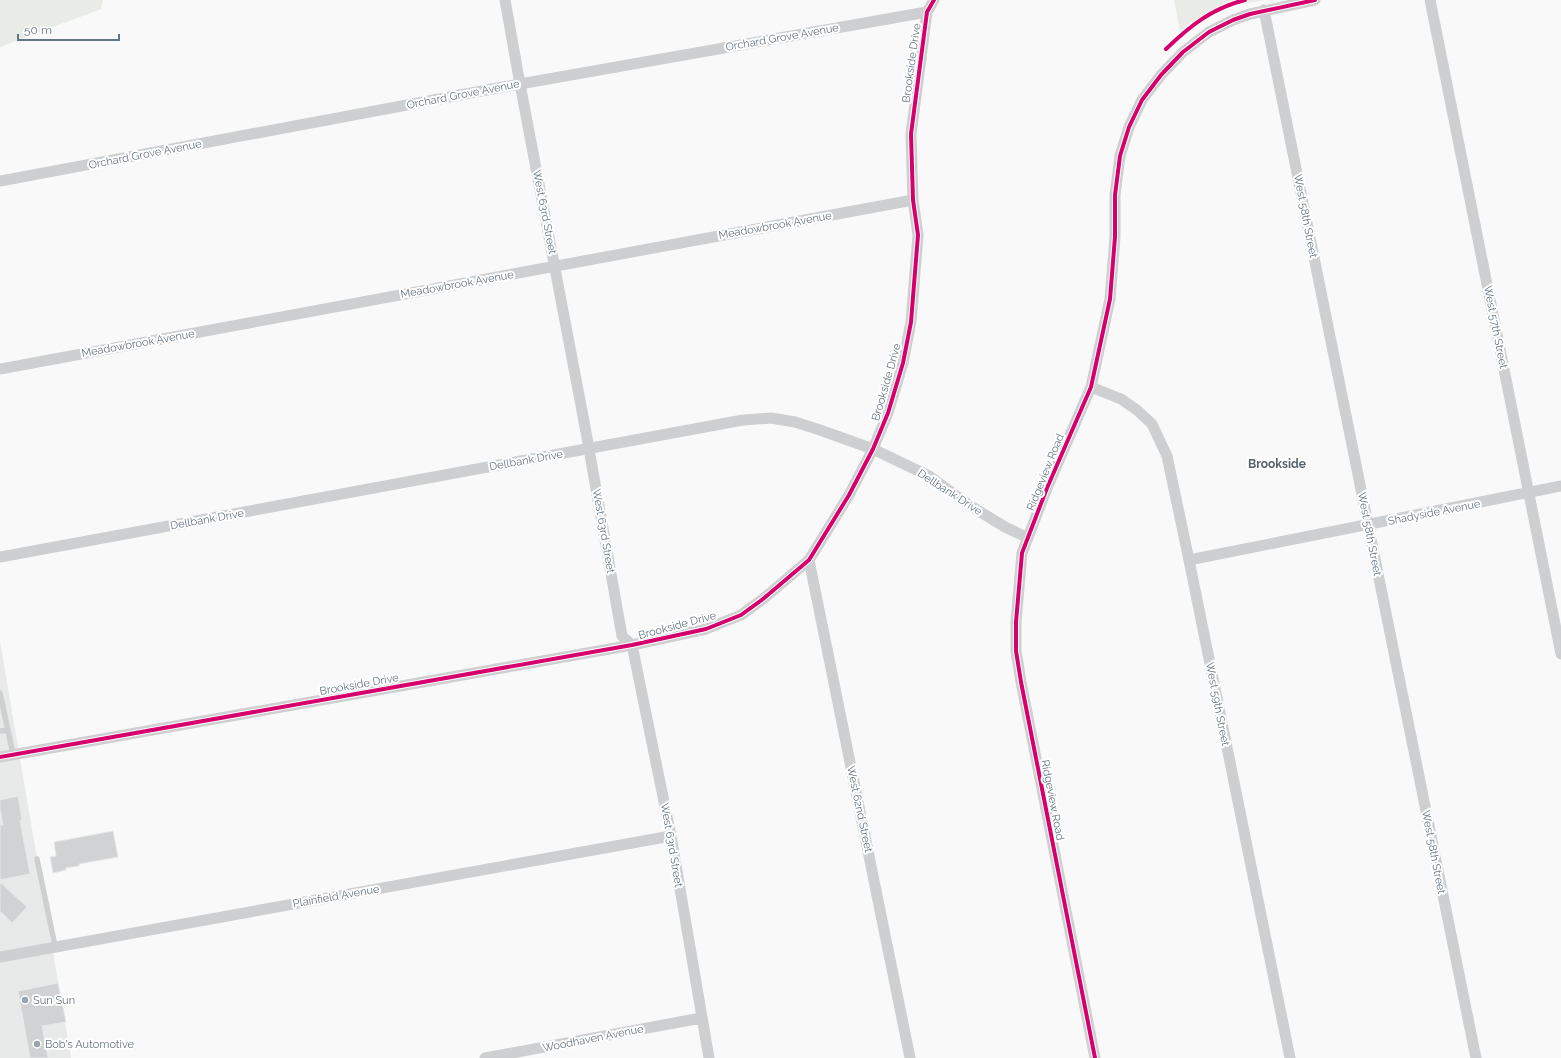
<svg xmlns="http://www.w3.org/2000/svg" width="1561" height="1058" font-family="Raleway,sans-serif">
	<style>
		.built { fill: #e8e9e9 }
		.green { fill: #e8ebe6 }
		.building { fill: #d0d2d3; stroke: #e8e8e8 }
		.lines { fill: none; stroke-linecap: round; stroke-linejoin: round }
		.service { stroke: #cecfd0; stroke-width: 5.5 }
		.minor { stroke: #cecfd0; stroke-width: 11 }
		.cycleway-casing { stroke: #fff; stroke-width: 6 }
		.cycleway { stroke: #d6006c; stroke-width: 4 }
		.poi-dot { fill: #99a4ac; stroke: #fff; stroke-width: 1.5 }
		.labels { text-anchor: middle; stroke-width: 4; stroke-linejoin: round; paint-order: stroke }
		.street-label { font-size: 11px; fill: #657683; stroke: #fff }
		.poi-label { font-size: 11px; fill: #657683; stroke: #fff; text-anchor: start }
		.neighbourhood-label { font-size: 12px; font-weight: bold; fill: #57646e; stroke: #fff }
	</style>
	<rect width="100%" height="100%" fill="#f9f9f9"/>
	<path class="built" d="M0 641 71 1058H0Z"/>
	<path class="green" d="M0 0H103L101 9 0 47Z
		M1174 0H1264L1223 8 1198 20 1180 31Z"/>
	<path class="building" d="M18 796 22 820 20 821 30 874 0 880V825H3L0 809V800Z
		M113 831 118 857 79 864V866L66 868V870L53 873 50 857 56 856 54 842Z
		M0 882 27 907 12 923 0 911Z
		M58 983 66 1022 42 1026 48 1058H30L18 991Z"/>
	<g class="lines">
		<path class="service" d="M0 693 13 754
			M0 731 8 730
			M37 859 55 946"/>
		<path class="minor" d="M505 0 520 84 586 432 622 636 632 645 671 836 709 1058
			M1430 0 1561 654
			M1264 10 1476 1058
			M0 181 503 87 927 12
			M0 369 913 200
			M1091 387 1121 399 1137 410 1152 424 1167 456 1189 560 1290 1058
			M0 557 743 420 771 418 795 422 820 430 873 449 929 476 969 505 1005 527 1028 538
			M809 560 910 1058
			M1189 560 1561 486
			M0 757 632 645 706 629 741 615 763 599 809 560 849 495 873 449 888 413 903 363 911 322 918 235 913 200 911 134 927 12 934 0
			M0 957 671 836
			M485 1058 701 1018
			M1095 1058 1021 682 1016 651V622L1022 553 1047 488 1091 387 1110 299 1115 237V195L1120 156 1129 127 1142 100 1161 75 1183 52 1209 32 1233 20 1250 14 1315 0"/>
		<defs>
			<path id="cycleway" d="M1166 49C1190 26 1212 8 1245 0
				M0 757 632 645 706 629 741 615 763 599 809 560 849 495 873 449 888 413 903 363 911 322 918 235 913 200 911 134 927 12 934 0
				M1095 1058 1021 682 1016 651V622L1022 553 1047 488 1091 387 1110 299 1115 237V195L1120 156 1129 127 1142 100 1161 75 1183 52 1209 32 1233 20 1250 14 1315 0"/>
		</defs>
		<use href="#cycleway" class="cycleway-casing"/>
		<use href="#cycleway" class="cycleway"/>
	</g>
	<g class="poi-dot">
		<circle cx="25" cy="1000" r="4"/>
		<circle cx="37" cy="1044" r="4"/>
	</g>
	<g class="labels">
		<g class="street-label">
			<text transform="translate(782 37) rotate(-10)" y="4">Orchard Grove Avenue</text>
			<text transform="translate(911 63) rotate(-82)" y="4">Brookside Drive</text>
			<text transform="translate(463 94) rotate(-11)" y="4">Orchard Grove Avenue</text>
			<text transform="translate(145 154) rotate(-11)" y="4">Orchard Grove Avenue</text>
			<text transform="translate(545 212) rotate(79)" y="4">West 63rd Street</text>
			<text transform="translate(1306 216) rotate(79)" y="4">West 58th Street</text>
			<text transform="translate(775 225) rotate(-10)" y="4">Meadowbrook Avenue</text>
			<text transform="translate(457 284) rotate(-10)" y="4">Meadowbrook Avenue</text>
			<text transform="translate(1496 327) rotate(79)" y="4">West 57th Street</text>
			<text transform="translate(138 343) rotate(-10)" y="4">Meadowbrook Avenue</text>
			<text transform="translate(886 382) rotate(-74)" y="4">Brookside Drive</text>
			<text transform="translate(526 460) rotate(-10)" y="4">Dellbank Drive</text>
			<text transform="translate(1045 472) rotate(-68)" y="4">Ridgeview Road</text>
			<text transform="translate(950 492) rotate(33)" y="4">Dellbank Drive</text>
			<text transform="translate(1434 512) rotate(-11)" y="4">Shadyside Avenue</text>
			<text transform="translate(207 519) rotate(-10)" y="4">Dellbank Drive</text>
			<text transform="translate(604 531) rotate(80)" y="4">West 63rd Street</text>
			<text transform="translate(1370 534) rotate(79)" y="4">West 58th Street</text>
			<text transform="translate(677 625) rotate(-15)" y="4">Brookside Drive</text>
			<text transform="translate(359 684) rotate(-10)" y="4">Brookside Drive</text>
			<text transform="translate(1218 704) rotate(79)" y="4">West 59th Street</text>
			<text transform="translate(1053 800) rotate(79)" y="4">Ridgeview Road</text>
			<text transform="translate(860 809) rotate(78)" y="4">West 62nd Street</text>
			<text transform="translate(672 845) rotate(80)" y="4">West 63rd Street</text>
			<text transform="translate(1434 852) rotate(79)" y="4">West 58th Street</text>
			<text transform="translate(336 896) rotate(-10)" y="4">Plainfield Avenue</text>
			<text transform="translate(593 1038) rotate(-11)" y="4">Woodhaven Avenue</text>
		</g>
		<g class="poi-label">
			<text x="33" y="1004">Sun Sun</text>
			<text x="45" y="1048">Bob's Automotive</text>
		</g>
		<g class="neighbourhood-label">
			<text x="1277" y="468">Brookside</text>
		</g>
	</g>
	<path d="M18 34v6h101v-6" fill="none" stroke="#657683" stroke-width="2"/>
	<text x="24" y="34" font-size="12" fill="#657683" stroke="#ffffff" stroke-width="3" paint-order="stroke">50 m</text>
</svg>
